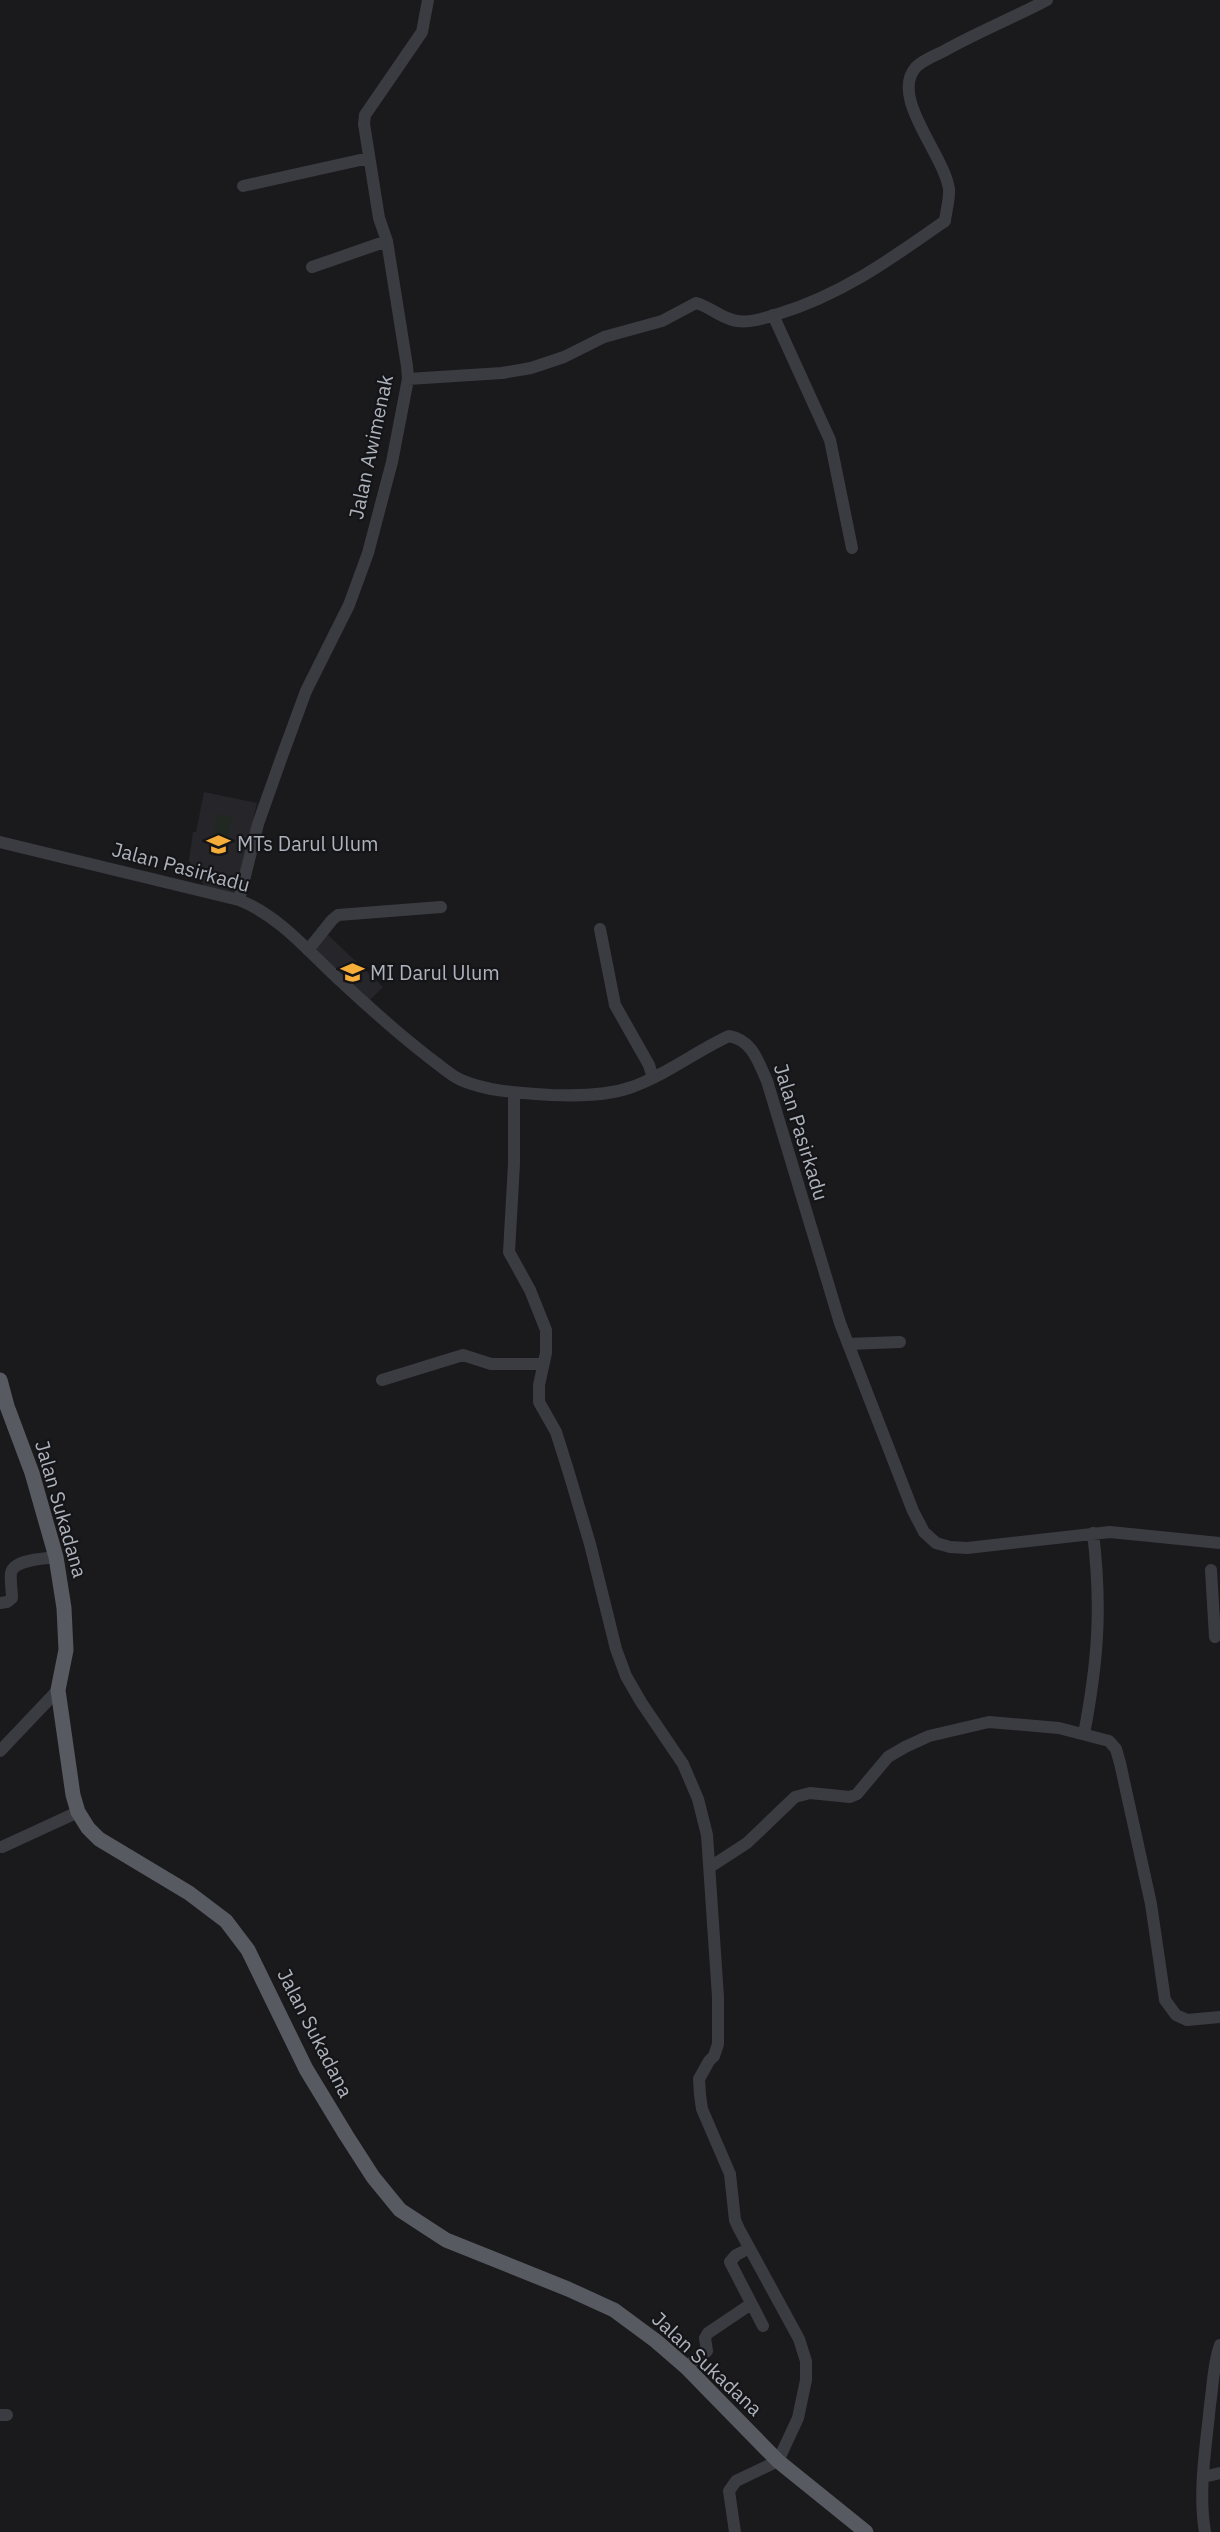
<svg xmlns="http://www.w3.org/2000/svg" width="1220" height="2532" font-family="'IBM Plex Sans',sans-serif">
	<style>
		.built { fill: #26262a }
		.green { fill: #202821 }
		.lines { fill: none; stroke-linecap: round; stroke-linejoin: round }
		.minor { stroke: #3b3c42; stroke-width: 12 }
		.major { stroke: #575a61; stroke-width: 15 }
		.labels { text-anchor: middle; stroke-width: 4.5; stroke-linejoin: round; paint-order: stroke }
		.street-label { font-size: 20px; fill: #adb2bc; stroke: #151518 }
		.poi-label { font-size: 20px; fill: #adb2bc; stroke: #151518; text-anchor: start }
	</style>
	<rect width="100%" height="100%" fill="#1a1a1d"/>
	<path class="built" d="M204 792 257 803 236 893 206 889 189 861 193 832H196Z
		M328 935 383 987 368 1002 313 951Z"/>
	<path class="green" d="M218 814 232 817 226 847 211 844Z"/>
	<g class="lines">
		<path class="minor" d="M243 186 369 158
			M312 267 387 241
			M773 315 830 440 852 548
			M408 379 502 373 531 368 564 357 604 337 662 321 696 303C711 307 722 319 737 321 752 323 764 318 778 314 841 295 891 259 945 221 946 211 950 198 949 189 944 154 889 97 916 67 923 60 936 55 944 51 978 32 1013 18 1047 0
			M0 842 239 900C282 917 311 955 345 985 373 1011 401 1036 431 1059 441 1066 450 1075 461 1080 489 1092 521 1093 551 1095 577 1096 607 1096 632 1087 666 1075 696 1051 729 1036 752 1040 758 1061 767 1081L840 1323 913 1511 924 1532 936 1543 950 1547 967 1548 1110 1532 1220 1543
			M239 900 258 824 281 759 306 691 349 605 368 553 392 462 408 379 407 366 387 241 379 218 364 124 365 115 422 32 428 0
			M600 929 615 1005 649 1065 653 1078
			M308 950 332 920 338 915 441 907
			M514 1093V1164L509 1252 530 1290 546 1330V1353L539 1385V1402L556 1432 568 1470 590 1544 616 1649 626 1676 641 1702 683 1764 698 1799 707 1835 718 1997V2044L714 2056 709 2061 699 2079 700 2095 702 2109 730 2174 735 2220 739 2229 799 2339 806 2361V2380L798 2418 778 2461 736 2481 729 2491 735 2532
			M848 1344 900 1342
			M382 1380 463 1355 491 1364H543
			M1211 1570 1215 1637
			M0 1603 7 1602 12 1598C12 1591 10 1581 11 1573 14 1559 44 1559 56 1557
			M1084 1734C1098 1661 1102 1607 1093 1533
			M0 1751 58 1690
			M2 1847 78 1812
			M710 1867 747 1843 795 1797 810 1793 850 1797 857 1794 888 1757 905 1747 929 1736 989 1722 1059 1728 1109 1741 1116 1749 1120 1763 1151 1904 1165 2000 1176 2015 1187 2020 1220 2017
			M742 2252 736 2255 730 2262 763 2326
			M686 2367 707 2351 705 2338 708 2333 751 2304
			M0 2415H7
			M1203 2477 1220 2473
			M1205 2532C1198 2491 1206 2447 1210 2405 1213 2386 1213 2364 1220 2345"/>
		<path class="major" d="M0 1380 7 1406 32 1473 56 1557 64 1608 66 1650 58 1690 73 1795 78 1812 88 1828 99 1839 189 1893 226 1921 248 1950 306 2069 346 2135 373 2177 400 2210 446 2240 568 2289 614 2310 656 2341 686 2367 778 2461 866 2532"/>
	</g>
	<defs>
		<symbol id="school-bare" viewBox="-9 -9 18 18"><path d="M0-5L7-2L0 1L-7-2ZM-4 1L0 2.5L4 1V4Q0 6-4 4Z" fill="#f6ad39" stroke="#151518" stroke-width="2.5" paint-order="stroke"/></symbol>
	</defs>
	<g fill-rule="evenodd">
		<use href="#school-bare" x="202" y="828" width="33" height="33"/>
		<use href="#school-bare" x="336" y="956" width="33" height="33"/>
	</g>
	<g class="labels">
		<g class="street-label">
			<text transform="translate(371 447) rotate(-78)" y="7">Jalan Awimenak</text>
			<text transform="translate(181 867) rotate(15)" y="7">Jalan Pasirkadu</text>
			<text transform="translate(801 1132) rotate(73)" y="7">Jalan Pasirkadu</text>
			<text transform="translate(61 1509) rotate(74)" y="7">Jalan Sukadana</text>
			<text transform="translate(315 2033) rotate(63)" y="7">Jalan Sukadana</text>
			<text transform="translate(707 2364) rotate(43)" y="7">Jalan Sukadana</text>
		</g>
		<g class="poi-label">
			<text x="237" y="851">MTs Darul Ulum</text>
			<text x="370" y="980">MI Darul Ulum</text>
		</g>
	</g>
</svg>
